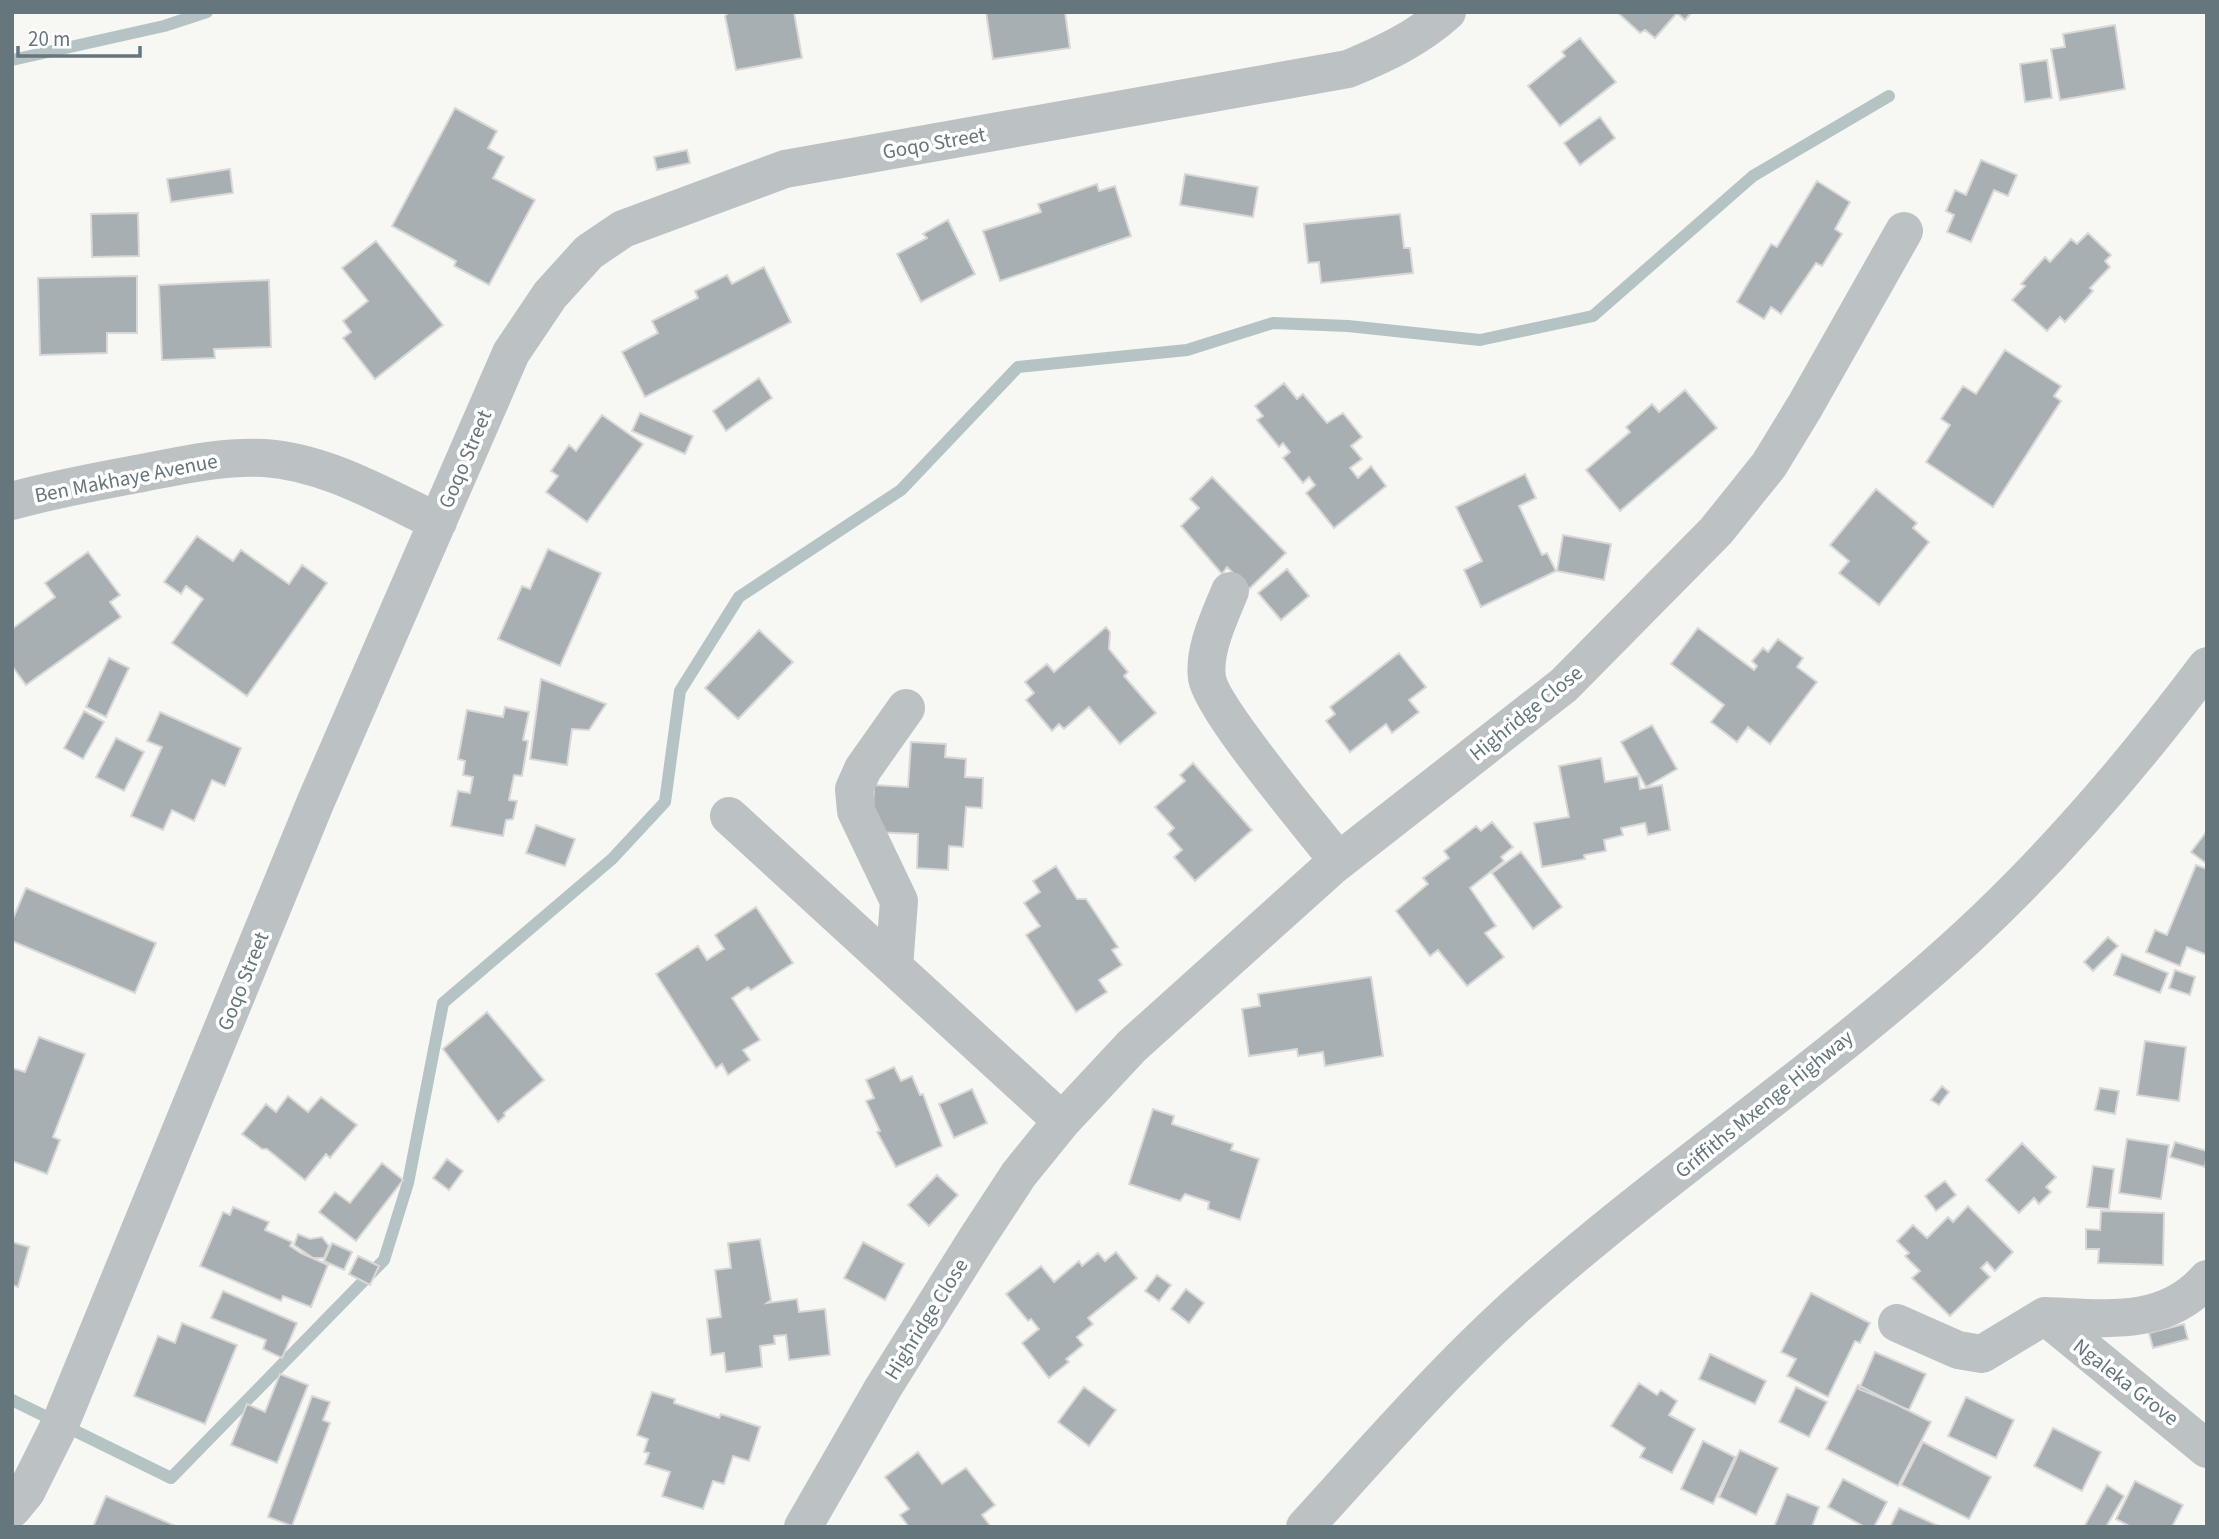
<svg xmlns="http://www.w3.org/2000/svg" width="2219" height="1539" font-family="'Source Sans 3',sans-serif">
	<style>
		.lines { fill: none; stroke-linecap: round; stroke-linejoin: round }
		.stream { stroke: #b5c3c5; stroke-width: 12 }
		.building { fill: #a7afb3; stroke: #d9d8d7; stroke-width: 2 }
		.minor { stroke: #bcc2c4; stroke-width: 38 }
		.labels { text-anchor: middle; stroke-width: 7; stroke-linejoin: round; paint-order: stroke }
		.street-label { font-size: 21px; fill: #65767d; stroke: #fff }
	</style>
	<rect width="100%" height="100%" fill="#f7f7f4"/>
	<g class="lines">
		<path class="stream" d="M12 60 164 26 207 12
			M12 1400 171 1478 384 1260 408 1183 443 1003 612 859 665 802 680 691 739 597 901 490 1018 367 1187 350 1273 323 1348 326 1480 340 1593 316 1753 176 1889 96"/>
	</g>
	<path class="building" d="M729 12H794L802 58 736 70 725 16Z
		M986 12H1065L1070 48 993 59Z
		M1617 12H1692L1685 20 1677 13 1655 38 1645 30 1640 33Z
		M2115 25 2125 89 2060 100 2051 49 2065 47 2063 34Z
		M1580 38 1616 82 1560 126 1528 86 1565 56 1562 52Z
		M2047 60 2052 98 2025 102 2020 64Z
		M455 108 497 131 488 148 504 157 493 178 535 200 489 285 454 266 456 261 392 226Z
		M1600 117 1615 138 1580 165 1564 143Z
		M687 150 690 163 657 170 654 157Z
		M1981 160 2017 175 2008 196 1994 190 1971 242 1947 232 1954 215 1946 211 1955 190 1966 195Z
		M230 169 233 193 171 202 167 179Z
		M1185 174 1258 187 1253 217 1180 205Z
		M1817 181 1850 202 1835 229 1842 234 1822 266 1816 263 1781 314 1771 307 1764 319 1737 302 1771 244 1777 247Z
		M1097 184 1099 191 1115 186 1131 236 1000 281 983 231 1041 212 1038 204Z
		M138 213 139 256 92 257 91 214Z
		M1400 214 1404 248H1410L1413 273 1321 283 1319 262 1308 263 1304 224Z
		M948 220 975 274 921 302 897 254 927 238 923 234Z
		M2088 233 2111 255 2105 261 2110 267 2090 288 2093 291 2065 322 2060 317 2047 331 2012 300 2025 286 2021 284 2045 257 2050 262 2071 239 2077 244Z
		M376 241 443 325 375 379 343 338 351 332 343 321 368 301 342 268Z
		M764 267 791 322 645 397 622 352 658 333 652 321 698 298 695 291 727 275 732 284Z
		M137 276V333H107V353L40 355 38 278Z
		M269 280 271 347 214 349 215 358 162 360 159 285Z
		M2005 350 2061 386 2054 396 2061 401 1993 507 1926 462 1950 425 1941 419 1963 386 1976 394Z
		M759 378 772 398 726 431 713 411Z
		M1284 383 1297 399 1303 394 1327 423 1343 413 1362 437 1351 446 1362 459 1350 468 1358 478 1371 466 1386 486 1334 528 1306 493 1315 485 1309 477 1303 483 1283 458 1290 452 1283 443 1279 447 1257 420 1263 416 1255 406Z
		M1685 390 1717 428 1620 511 1586 470 1630 432 1626 427 1652 404 1659 412Z
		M640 413 693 436 685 454 632 431Z
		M602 415 643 444 587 522 546 492 558 476 551 471 569 445 576 451Z
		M1525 474 1536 498 1519 506 1542 555 1547 553 1556 571 1481 607 1464 570 1482 561 1456 507Z
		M1212 477 1286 553 1249 589 1227 567 1222 574 1181 526 1199 508 1190 499Z
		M1876 489 1917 523 1913 528 1929 542 1879 605 1839 573 1849 561 1830 545Z
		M1563 535 1611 544 1604 580 1557 571Z
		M197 536 233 561 241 550 289 584 302 565 327 583 247 696 172 643 203 599 186 586 181 594 164 582Z
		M548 549 601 573 560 666 498 639 522 586 530 589Z
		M88 552 120 595 110 602 121 617 26 685 12 666V629L55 597 45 583Z
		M1287 569 1309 596 1281 620 1258 593Z
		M1106 627 1110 632 1109 649 1128 672 1124 676 1156 713 1120 744 1089 707 1064 729 1059 724 1052 731 1026 700 1034 693 1025 682 1047 664 1054 672Z
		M1698 628 1754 670 1757 666 1752 661 1763 648 1768 652 1778 639 1803 658 1797 667 1817 682 1770 744 1748 727 1737 742 1711 722 1724 705 1671 664Z
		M759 630 793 662 738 719 705 688Z
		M1399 653 1426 687 1409 700 1419 712 1392 733 1386 724 1350 752 1326 721 1335 714 1330 707Z
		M109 658 129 668 106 717 86 707Z
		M541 679 606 704 589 730 572 729 567 765 530 759Z
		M505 707 529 712 523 740 528 741 522 776 514 775 509 800 517 801 513 819 506 820 503 836 451 826 458 791 470 793 473 777 463 775 465 761 458 759 467 710 503 717Z
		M84 711 104 722 83 759 64 748Z
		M160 712 241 748 225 786 212 780 194 821 172 810 163 830 131 816 162 747 147 741Z
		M1652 725 1677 769 1646 787 1621 742Z
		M116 738 144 752 124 791 96 777Z
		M911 742 946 744 945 757 966 759 965 777 983 778 982 808 966 807 963 847 949 846 948 870 917 868 918 834 872 832 874 785 908 787Z
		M1601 758 1605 782 1638 776 1640 789 1662 785 1670 830 1648 835 1645 823 1621 828 1623 835 1604 840 1606 851 1584 855 1585 859 1542 867 1534 823 1569 817 1559 766Z
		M1193 763 1252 830 1195 881 1174 857 1182 850 1168 834 1174 828 1155 807 1185 781 1180 775Z
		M1492 822 1513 847 1501 857 1504 861 1470 888 1496 926 1485 933 1504 957 1467 986 1438 950 1430 956 1396 911 1428 884 1423 878 1449 858 1444 851 1476 826 1481 831Z
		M536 825 575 839 565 866 526 853Z
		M2207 831V864L2191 852Z
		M1521 852 1562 907 1533 929 1492 873Z
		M2196 865 2207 869V955L2187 947 2180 966 2146 952 2155 930 2167 935Z
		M1056 866 1077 899H1086L1118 947 1112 950 1122 965 1099 980 1107 992 1076 1012 1026 935 1040 926 1024 903 1040 892 1033 881Z
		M26 888 156 943 135 993 12 941V921Z
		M756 907 793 963 751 990 748 987 732 998 760 1040 743 1050 750 1060 728 1075 722 1064 716 1068 656 974 698 946 707 960 724 949 715 935Z
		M2108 937 2118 946 2093 971 2084 962Z
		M2122 954 2168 973 2160 993 2114 975Z
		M2175 970 2195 977 2190 995 2169 988Z
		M1371 977 1383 1056 1325 1066 1323 1052 1298 1056 1297 1049 1249 1056 1242 1009 1260 1006 1258 994Z
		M487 1012 544 1080 504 1113 505 1116 498 1122 443 1049Z
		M39 1037 85 1054 53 1137 60 1140 47 1174 12 1161V1068L25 1072Z
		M2145 1041 2186 1047 2179 1101 2137 1095Z
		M894 1067 901 1081 912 1076 920 1095 923 1094 942 1146 896 1167 877 1132 880 1131 866 1101 874 1098 866 1080Z
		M1942 1086 1949 1092 1939 1105 1931 1100Z
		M2100 1088 2119 1091 2115 1114 2095 1110Z
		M972 1089 987 1123 954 1138 939 1104Z
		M288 1096 308 1112 321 1097 357 1125 330 1158 326 1154 305 1180 267 1149H262L242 1134 266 1104 276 1112Z
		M1153 1109 1174 1116 1172 1124 1233 1144 1231 1150 1259 1159 1240 1220 1208 1209 1209 1202 1185 1194 1180 1201 1129 1184Z
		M2127 1139 2169 1145 2161 1199 2119 1193Z
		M2175 1142 2207 1151 2205 1167 2170 1157Z
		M2022 1143 2056 1177 2046 1187 2051 1192 2039 1204 2034 1198 2019 1213 1986 1180Z
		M447 1159 463 1171 449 1190 433 1178Z
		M382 1163 403 1180 356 1241 319 1212 335 1192 350 1203Z
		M2093 1166 2114 1169 2109 1209 2087 1207Z
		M937 1175 958 1195 929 1226 908 1205Z
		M1945 1181 1956 1195 1936 1211 1925 1196Z
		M1968 1206 2013 1252 1995 1271 1987 1262 1981 1268 1990 1277 1950 1316 1912 1278 1920 1271 1905 1256 1909 1253 1897 1241 1913 1225 1927 1238 1948 1217 1953 1222Z
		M233 1207 269 1222 265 1230 292 1242 290 1246 301 1253 328 1265 311 1307 283 1296 281 1301 200 1266 223 1212 230 1215Z
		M2101 1211 2164 1213 2163 1265 2098 1263 2099 1249H2086V1229L2100 1230Z
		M298 1234 310 1239 322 1237 329 1246 324 1258H313L294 1245Z
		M760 1239 771 1300 767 1303 797 1299 799 1312 825 1309 830 1355 789 1360 786 1335 774 1336 775 1344 760 1346 762 1367 726 1372 724 1353 711 1355 707 1319 721 1317 715 1270 731 1268 728 1243Z
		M12 1242 29 1247 18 1287 12 1285Z
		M863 1242 904 1264 885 1300 844 1278Z
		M332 1243 352 1252 344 1270 324 1261Z
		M1116 1252 1137 1278 1088 1318 1093 1324 1077 1337 1083 1345 1066 1359 1069 1362 1049 1378 1022 1343 1039 1329 1031 1319 1028 1321 1006 1294 1041 1266 1054 1282 1079 1261 1082 1266 1098 1253 1105 1261Z
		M358 1256 379 1266 370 1285 349 1274Z
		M1157 1275 1171 1285 1159 1301 1145 1291Z
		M1186 1289 1204 1303 1189 1323 1171 1309Z
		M223 1291 297 1323 282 1358 263 1349 266 1340 211 1318Z
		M1811 1293 1870 1323 1860 1343 1855 1341 1828 1397 1787 1376 1796 1359 1781 1352Z
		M182 1323 237 1345 205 1424 134 1396 158 1336 175 1343Z
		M2184 1324 2188 1339 2153 1348 2149 1333Z
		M1875 1352 1926 1374 1909 1410 1859 1389Z
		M1710 1354 1766 1381 1755 1404 1699 1379Z
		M280 1374 308 1385 277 1463 231 1445 247 1404 265 1412Z
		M1639 1383 1657 1395 1661 1390 1677 1401 1669 1415 1695 1429 1672 1473 1640 1457 1645 1448 1611 1426Z
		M1858 1385 1931 1422 1898 1486 1826 1449Z
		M1084 1387 1116 1410 1089 1446 1058 1422Z
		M1796 1387 1827 1402 1809 1437 1779 1422Z
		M652 1392 675 1399 674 1403 719 1418 721 1414 760 1427 749 1461 733 1456 724 1484 713 1481 703 1509 662 1496 670 1472 645 1464 649 1453 644 1452 648 1439 637 1435Z
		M312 1396 330 1402 323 1420 330 1423 292 1526 268 1517Z
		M1966 1397 2014 1420 1996 1458 1948 1436Z
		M2053 1428 2101 1452 2082 1491 2034 1466Z
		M1703 1441 1735 1457 1713 1504 1681 1489Z
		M1923 1442 1991 1477 1969 1519 1901 1485Z
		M1740 1450 1778 1468 1756 1515 1719 1497Z
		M918 1452 942 1484 966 1468 995 1505 982 1515 991 1527H909L900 1515 909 1509 885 1477Z
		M1843 1479 1887 1502 1874 1527H1865L1828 1507Z
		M2135 1481 2183 1505 2172 1527H2131L2116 1519Z
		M2107 1485 2124 1496 2106 1527H2084Z
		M1787 1494 1819 1507 1812 1527H1774Z
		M106 1496 178 1527H93Z
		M1899 1508 1941 1527H1890Z"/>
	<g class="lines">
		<path class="minor" d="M12 501C55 489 99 481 142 473 183 465 222 456 264 458 326 462 383 496 438 522
			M1230 591C1220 616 1203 650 1207 678 1212 710 1313 828 1338 861
			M729 816 1062 1121
			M894 967 899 901 856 811 854 789 863 769 906 708
			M2045 1316 2207 1449
			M2045 1316C2103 1318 2165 1328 2207 1279
			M1897 1323 1958 1350 1982 1354 2045 1316
			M12 1509 26 1492 61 1422 316 801 511 353 550 295 589 252 623 229 785 169 1348 69C1384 54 1417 39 1447 12
			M803 1527 883 1388 977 1238 1019 1174 1062 1121 1132 1046 1331 867 1564 685 1716 531 1769 465 1805 406 1904 231
			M1305 1527C1377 1448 1447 1367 1527 1296 1668 1171 1827 1066 1966 938 2055 856 2134 763 2207 666"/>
	</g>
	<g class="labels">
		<g class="street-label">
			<text transform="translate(934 143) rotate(-10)" y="7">Goqo Street</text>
			<text transform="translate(465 459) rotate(-67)" y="7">Goqo Street</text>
			<text transform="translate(126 478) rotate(-11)" y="7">Ben Makhaye Avenue</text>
			<text transform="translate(1526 713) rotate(-39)" y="7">Highridge Close</text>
			<text transform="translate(243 981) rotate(-68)" y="7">Goqo Street</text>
			<text transform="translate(1764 1104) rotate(-39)" y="7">Griffiths Mxenge Highway</text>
			<text transform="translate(926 1319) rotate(-58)" y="7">Highridge Close</text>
			<text transform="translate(2126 1382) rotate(38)" y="7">Ngaleka Grove</text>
		</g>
	</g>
	<rect width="2219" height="1539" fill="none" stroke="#65767d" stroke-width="28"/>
	<path d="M18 46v10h122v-10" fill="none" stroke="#65767d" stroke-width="3.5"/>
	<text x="28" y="46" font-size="21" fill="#65767d" stroke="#ffffff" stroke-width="5" paint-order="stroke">20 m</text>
</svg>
